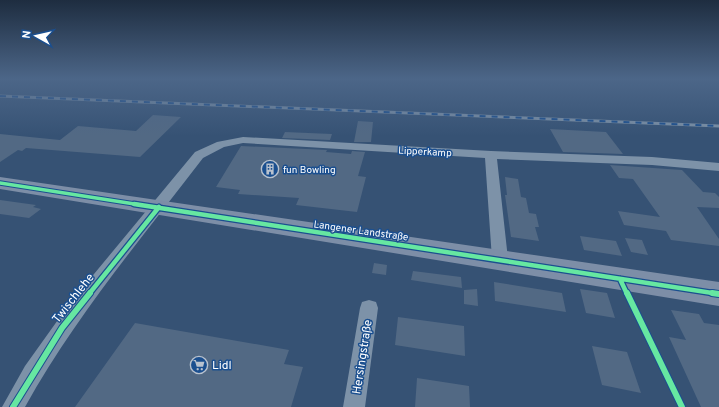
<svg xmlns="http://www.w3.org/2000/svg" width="719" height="407" font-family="Overpass,sans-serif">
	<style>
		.building { fill: #526984 }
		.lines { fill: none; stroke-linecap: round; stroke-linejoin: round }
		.street { fill: #7d92a8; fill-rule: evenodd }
		.primary { fill: #7d8ea7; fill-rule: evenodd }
		.rail-casing { stroke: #7e92a7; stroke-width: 3 }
		.rail { stroke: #1b4f8f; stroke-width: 2; stroke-dasharray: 6; stroke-linecap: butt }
		.cycleway-far2-casing { stroke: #1b4f8f; stroke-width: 5.5 }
		.cycleway-far1-casing { stroke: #1b4f8f; stroke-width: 7 }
		.cycleway-casing { stroke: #1b4f8f; stroke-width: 8 }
		.cycleway-far2 { stroke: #66e7a1; stroke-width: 3.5 }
		.cycleway-far1 { stroke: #66e7a1; stroke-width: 4.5 }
		.cycleway { stroke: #66e7a1; stroke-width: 6 }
		.labels { text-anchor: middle; stroke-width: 3; stroke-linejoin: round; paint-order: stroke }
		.street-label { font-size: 10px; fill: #fff; stroke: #1b4f8f }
		.poi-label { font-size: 10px; fill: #fff; stroke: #1b4f8f; text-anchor: start }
		.near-street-label { font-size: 12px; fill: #fff; stroke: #1b4f8f }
		.near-poi-label { font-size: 12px; fill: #fff; stroke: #1b4f8f; text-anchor: start }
	</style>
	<rect width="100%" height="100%" fill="#365274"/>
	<path class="building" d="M153 115 181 117 140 157 26 148 22 151 18 150 0 162V134L60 140 78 126 136 131Z
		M358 121 373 122 371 142H354Z
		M550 129 606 132 623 154 563 152Z
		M285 132 332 134 330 140 282 138Z
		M241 146 327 150 326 152 351 154 352 151 365 152 358 176 366 177 357 212 296 205 299 198 238 194 240 190 216 187Z
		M610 165 682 170 703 192 715 193 719 197V208L697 207 719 239V246L671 240 666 231 624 225 618 211 660 217 633 179 619 178Z
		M505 177 518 179 521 197 526 198 529 213 536 214 539 227H535L539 241 511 237 505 195H507Z
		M0 200 36 205 33 207 41 209 29 218 0 214Z
		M580 236 616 241 622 256 584 250Z
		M625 238 642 240 648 255 631 252Z
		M374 263 387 265 386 275 372 273Z
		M413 271 461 277 462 288 411 280Z
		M494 282 562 293 566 312 495 301Z
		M477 289 478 306 464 304V290Z
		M580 289 607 293 615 318 586 313Z
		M671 310 699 314 704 323 719 325V407H701L669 337 686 340Z
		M398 317 464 326 465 356 395 345Z
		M135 323 289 350 284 364 303 367 291 407H75Z
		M592 346 627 352 641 393 602 385Z
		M417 378 469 386 470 407H415Z"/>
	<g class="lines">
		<path class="street" d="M243 137 491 151 652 157 719 163V171L652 165 497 159 508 259 506 263 500 265 494 263 492 259 485 158 243 143 224 147 203 158C141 239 75 317 25 407H2L25 366 70 303 195 152 217 142Z
			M369 300 376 302 378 308 365 407H343L360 308 362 302Z"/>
		<path class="primary" d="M0 177 719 282V306L0 189Z"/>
		<defs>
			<path id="rail" d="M0 96 719 126"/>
		</defs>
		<use href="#rail" class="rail-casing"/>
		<use href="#rail" class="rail"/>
		<defs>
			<path id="cycleway-far2" d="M0 183 141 205"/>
			<path id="cycleway-far1" d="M134 204 719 294
				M620 279 627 294
				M89 294 159 207"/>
			<path id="cycleway" d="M627 293 682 407
				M712 293 719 294
				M13 407 62 328 90 293"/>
		</defs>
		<use href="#cycleway-far2" class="cycleway-far2-casing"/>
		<use href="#cycleway-far1" class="cycleway-far1-casing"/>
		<use href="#cycleway" class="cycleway-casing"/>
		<use href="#cycleway-far2" class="cycleway-far2"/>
		<use href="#cycleway-far1" class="cycleway-far1"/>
		<use href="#cycleway" class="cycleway"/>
	</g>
	<linearGradient id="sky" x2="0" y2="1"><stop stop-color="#1e2d40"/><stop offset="0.58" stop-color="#4c6688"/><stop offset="1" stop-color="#4c6688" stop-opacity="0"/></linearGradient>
	<rect width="719" height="136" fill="url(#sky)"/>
	<defs>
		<symbol id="building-ring" viewBox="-11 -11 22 22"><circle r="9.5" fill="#1b4f8f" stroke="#b9c2ce" stroke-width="1.5"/><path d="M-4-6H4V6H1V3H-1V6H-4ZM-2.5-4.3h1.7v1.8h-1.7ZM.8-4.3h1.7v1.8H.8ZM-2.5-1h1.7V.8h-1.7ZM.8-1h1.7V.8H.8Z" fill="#b9c2ce"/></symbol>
		<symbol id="supermarket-ring" viewBox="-11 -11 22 22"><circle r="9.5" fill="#1b4f8f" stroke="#b9c2ce" stroke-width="1.5"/><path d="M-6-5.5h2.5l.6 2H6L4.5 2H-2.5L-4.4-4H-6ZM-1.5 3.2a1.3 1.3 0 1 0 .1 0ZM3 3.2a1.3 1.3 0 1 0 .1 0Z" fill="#b9c2ce"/></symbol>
	</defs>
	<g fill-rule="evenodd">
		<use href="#building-ring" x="260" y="159" width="20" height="20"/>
		<use href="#supermarket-ring" x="189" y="355" width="20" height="20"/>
	</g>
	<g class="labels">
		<g class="street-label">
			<text transform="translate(425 151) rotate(3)" y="4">Lipperkamp</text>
			<text transform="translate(361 230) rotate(8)" y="4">Langener Landstraße</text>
		</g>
		<g class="poi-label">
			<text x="283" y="173">fun Bowling</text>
		</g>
		<g class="near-street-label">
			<text transform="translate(73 298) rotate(-52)" y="4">Twischlehe</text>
			<text transform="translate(362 357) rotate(-81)" y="4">Hersingstraße</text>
		</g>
		<g class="near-poi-label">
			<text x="212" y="369">Lidl</text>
		</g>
	</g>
	<g transform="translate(36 36) rotate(278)" stroke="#1b4f8f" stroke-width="3" paint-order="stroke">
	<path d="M0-3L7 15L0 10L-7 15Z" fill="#ffffff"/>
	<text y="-6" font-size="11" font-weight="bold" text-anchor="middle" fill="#ffffff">N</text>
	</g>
</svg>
